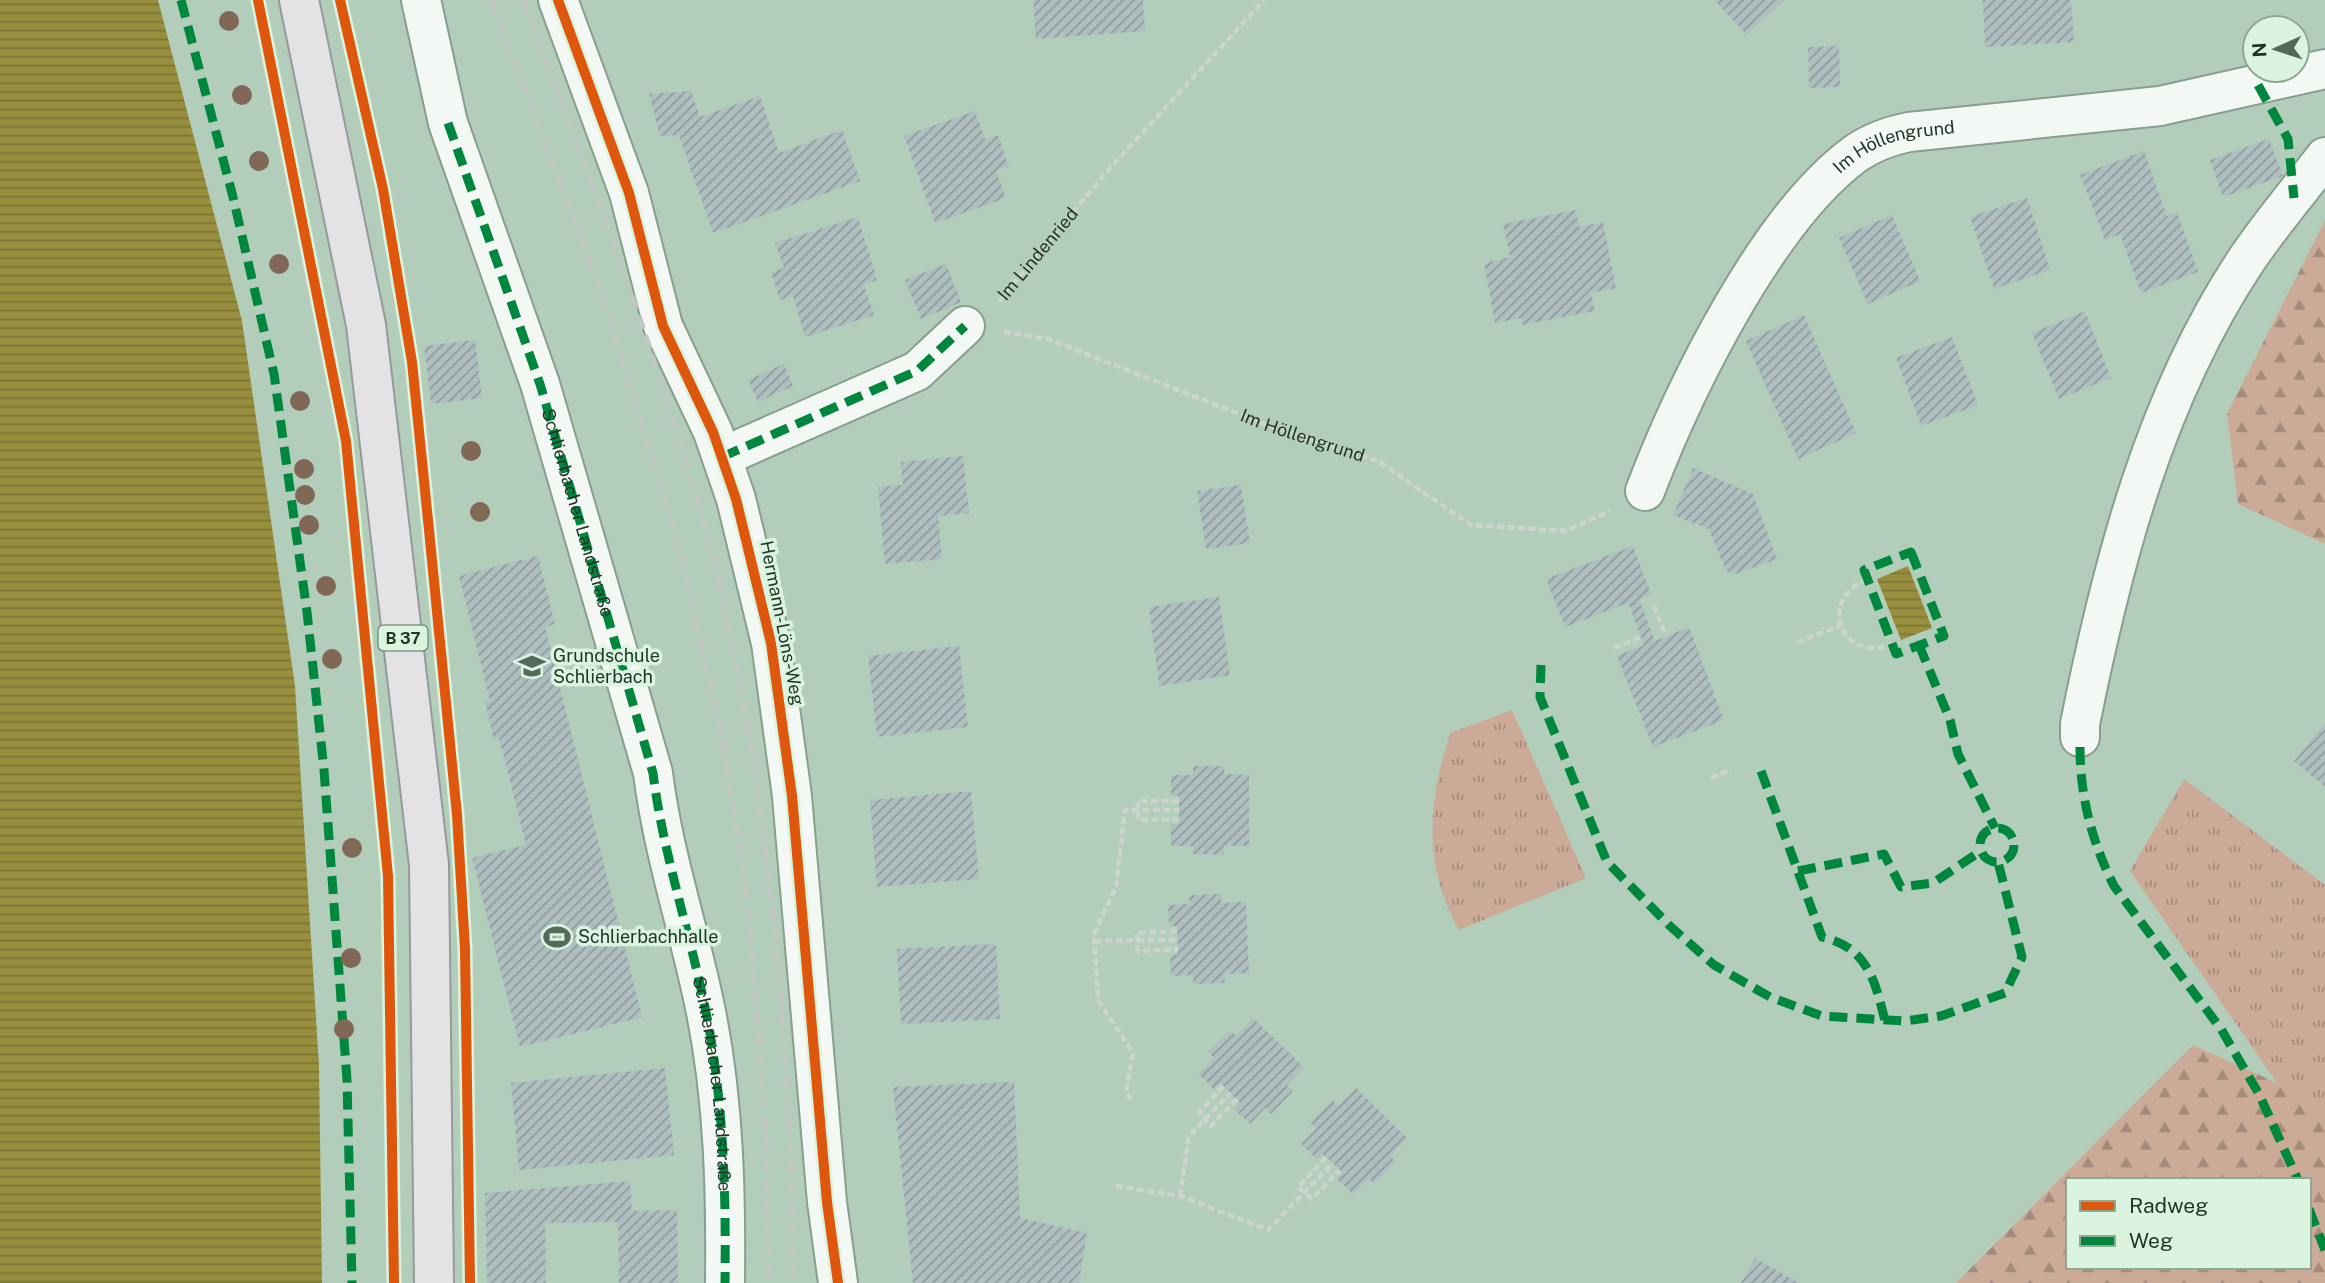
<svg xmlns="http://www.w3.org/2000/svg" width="2325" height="1283" font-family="'Public Sans',sans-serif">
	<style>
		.grass { fill: url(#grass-tufts) }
		.forest { fill: url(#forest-firs); fill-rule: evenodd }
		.water { fill: url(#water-rules) }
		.building { fill: url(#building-hatch) }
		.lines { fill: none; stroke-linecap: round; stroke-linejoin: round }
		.minor-casing { stroke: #889e8e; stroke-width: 42 }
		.major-casing { stroke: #969a99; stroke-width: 42 }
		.path { stroke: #ccd4ce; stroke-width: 4.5; stroke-dasharray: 7 3.5; stroke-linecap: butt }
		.minor { stroke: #f3f8f5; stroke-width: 38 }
		.major { stroke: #e3e2e4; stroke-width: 38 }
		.rail { stroke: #c0c7c2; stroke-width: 5; stroke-dasharray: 14 7; stroke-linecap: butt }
		.quiet { stroke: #00873e; stroke-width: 9; stroke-dasharray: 18 9; stroke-linecap: butt }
		.cycleway-casing { stroke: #daf4e0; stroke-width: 15 }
		.cycleway { stroke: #de570d; stroke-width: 10 }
		.tree { fill: #806756 }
		.labels { text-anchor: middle; stroke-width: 7; stroke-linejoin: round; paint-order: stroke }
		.shield { fill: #daf4e0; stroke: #576e5d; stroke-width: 2 }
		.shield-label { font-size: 16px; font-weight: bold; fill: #1f3425 }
		.street-label { font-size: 18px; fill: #1f3425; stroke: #daf4e0 }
		.poi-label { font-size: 18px; fill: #1f3425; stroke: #daf4e0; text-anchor: start }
	</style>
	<defs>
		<pattern id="grass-tufts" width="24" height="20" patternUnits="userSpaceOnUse" patternTransform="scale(1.75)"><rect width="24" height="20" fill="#cbaa97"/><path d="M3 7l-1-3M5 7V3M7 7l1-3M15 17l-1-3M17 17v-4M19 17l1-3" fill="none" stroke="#a48b7b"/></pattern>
		<pattern id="forest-firs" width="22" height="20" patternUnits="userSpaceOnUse" patternTransform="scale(1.75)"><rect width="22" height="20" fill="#cbaa97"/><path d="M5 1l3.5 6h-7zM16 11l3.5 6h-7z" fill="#a48b7b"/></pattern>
		<pattern id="water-rules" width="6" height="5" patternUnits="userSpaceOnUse" patternTransform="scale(1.75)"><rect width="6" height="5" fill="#988e3d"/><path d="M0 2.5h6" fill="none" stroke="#7b7533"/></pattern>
		<pattern id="building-hatch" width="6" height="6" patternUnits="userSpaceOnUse" patternTransform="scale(1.75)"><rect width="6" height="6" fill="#afbebf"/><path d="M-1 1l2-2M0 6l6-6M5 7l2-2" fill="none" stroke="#8e9b9b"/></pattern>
	</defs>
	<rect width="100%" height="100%" fill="#b2ceba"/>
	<path class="grass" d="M1512 710 1586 878 1459 930C1422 862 1428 804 1450 733Z
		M2184 779 2325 885V1121L2277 1083 2130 871Z"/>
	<path class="forest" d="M2325 220V544L2238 504 2227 414Z
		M2193 1045 2277 1083 2325 1121V1283H1956ZM2068 1180H2309V1267H2068Z"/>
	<path class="water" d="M0 0H158L242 321 295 686 319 1065 322 1283H0Z
		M1908 566 1932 628 1901 640 1877 579Z"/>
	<path class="building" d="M1033 0H1143L1145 31 1036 39Z
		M1714 0H1784L1747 35Z
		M1983 0H2071L2074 42 1985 47Z
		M1839 46 1840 87 1809 88 1808 47Z
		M691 91 700 117 760 96 779 153 842 130 860 181 713 233 679 135 660 136 649 94Z
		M975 111 985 139 998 135 1009 167 996 171 1006 198 935 223 904 136Z
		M2269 139 2283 176 2223 197 2210 160Z
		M2144 151 2167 216 2177 212 2198 272 2141 293 2120 234 2105 240 2080 175Z
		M2027 198 2050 270 1994 289 1970 217Z
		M1576 210 1579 227 1603 222 1616 288 1591 293 1595 311 1522 325 1521 318 1495 323 1484 263 1510 257 1503 224Z
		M1892 215 1920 281 1868 304 1839 238Z
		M858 217 877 280 864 285 874 315 805 337 793 296 780 300 771 272 784 268 775 243Z
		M946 264 961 302 921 319 905 280Z
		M2085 311 2111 378 2059 399 2032 333Z
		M1804 315 1856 433 1798 459 1746 341Z
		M1952 337 1978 405 1921 426 1896 358Z
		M475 340 482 398 431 404 424 346Z
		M784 364 793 386 758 402 748 380Z
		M963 456 969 513 938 516 942 559 885 564 878 487 903 485 901 462Z
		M1693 468 1753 494 1777 559 1735 574 1726 571 1709 529 1673 515Z
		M1241 485 1250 543 1206 549 1197 491Z
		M1633 546 1651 594 1639 599 1655 641 1689 627 1724 720 1653 747 1617 656 1644 645 1628 603 1565 627 1546 579Z
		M538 556 555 624 545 627 642 1017 520 1047 472 858 526 845 499 738 494 740 485 702 490 701 459 576Z
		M1219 597 1230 675 1159 686 1149 607Z
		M959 646 968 727 877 737 868 656Z
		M2325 723V787L2294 761Z
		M1193 766H1224V774L1249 775V846H1224V855L1193 854V846H1171V824H1179V796H1171V775H1193Z
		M971 791 979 879 877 887 870 800Z
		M1221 894V903L1246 902 1249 973 1224 974 1225 983 1193 984V975L1171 976 1170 955 1178 954 1177 926H1169L1168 905 1190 904 1189 895Z
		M996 944 1000 1019 901 1024 897 949Z
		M1253 1018 1304 1067 1287 1085 1293 1091 1271 1114 1265 1108 1250 1124 1234 1109 1240 1103 1220 1083 1214 1089 1199 1074 1214 1058 1208 1052 1230 1030 1236 1036Z
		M665 1068 674 1155 519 1170 511 1083Z
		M1014 1082 1020 1218 1087 1233 1079 1283H913L893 1087Z
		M1356 1088 1407 1138 1390 1156 1396 1162 1374 1184 1368 1179 1353 1194 1337 1179 1343 1173 1326 1157 1322 1154 1317 1159 1301 1144 1316 1129 1311 1123 1332 1100 1339 1106Z
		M630 1181 632 1211 677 1210 678 1283H619L618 1222 545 1223 546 1283H487L485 1193Z
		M1755 1258 1799 1283H1741Z"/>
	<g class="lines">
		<defs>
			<g id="minor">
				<path d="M421 0 448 123 540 384 653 773C663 854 690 932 706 1012 724 1102 726 1192 725 1283"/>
				<path d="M558 0 629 193 663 326 713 432 736 499 771 643 792 796 827 1202 838 1283"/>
				<path d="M722 457 917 371 965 326"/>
				<path id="s3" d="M1645 491C1684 389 1766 220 1855 154 1872 142 1889 136 1909 132L2160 106 2325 69"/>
				<path d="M2080 737V724C2112 564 2154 400 2245 262 2269 226 2298 192 2325 157"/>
			</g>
			<path id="major" d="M299 0 366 325 429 865 434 1283"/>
		</defs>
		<use href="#minor" class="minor-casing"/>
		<use href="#major" class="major-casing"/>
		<g class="path">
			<path id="s1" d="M999 301 1103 176 1264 0"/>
			<path id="s2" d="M1004 332 1048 339 1270 426 1378 461 1471 525 1566 531 1610 511"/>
			<path d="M1867 579C1816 601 1842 664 1892 644"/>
			<path d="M1654 606 1666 636"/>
			<path d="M1797 642 1840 626"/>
			<path d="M1614 648 1641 637"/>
			<path d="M1711 778 1731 770"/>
			<path d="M1179 801H1138V820L1179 819"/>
			<path d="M1177 931 1137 933 1138 951 1178 949"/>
			<path d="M1095 941 1177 940"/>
			<path d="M1223 1086 1199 1113 1211 1126 1237 1099"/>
			<path d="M1131 1100 1126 1092 1133 1053 1098 1000 1094 934 1116 887 1125 810H1179"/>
			<path d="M1326 1157 1298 1187 1312 1199 1340 1170"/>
			<path d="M1116 1186 1180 1196 1268 1230 1333 1163"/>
			<path d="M1180 1196 1189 1136 1230 1093"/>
		</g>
		<use href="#minor" class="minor"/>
		<use href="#major" class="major"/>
		<path class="rail" d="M491 0 600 288 680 550 720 727 748 903 765 1124 769 1283
			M523 0C591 180 660 360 710 546 720 582 726 620 734 656 776 863 790 1073 794 1283"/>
		<g class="quiet">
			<path d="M181 0 233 197 274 374 307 612 324 770 347 1080 352 1283"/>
			<path d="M2258 85 2288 139 2294 198"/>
			<path id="s4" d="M448 123 540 384 653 773C663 854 690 932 706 1012 724 1102 726 1192 725 1283"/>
			<path d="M722 457 917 371 965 326"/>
			<path d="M1911 552 1944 636 1896 654 1864 570Z"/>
			<path d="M1919 645 1950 720 1958 754 1995 828"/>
			<path d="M1541 665 1540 697 1607 862 1670 926 1714 965 1770 997 1822 1016 1905 1021 1941 1016 2005 993 2022 957 1998 862"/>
			<path d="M2080 747C2080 797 2092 842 2114 886L2221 1029 2259 1094 2298 1180"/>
			<path d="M1761 771 1822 937C1867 947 1875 980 1885 1021"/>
			<circle cx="1997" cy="845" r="17"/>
			<path d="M1798 871 1884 854 1901 887 1933 883 1981 851"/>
			<path d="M2309 1209 2325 1250"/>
		</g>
		<defs>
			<path id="cycleway" d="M258 0 346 441 388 876 394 1283
				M340 0 383 189 412 362 429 530 457 815 465 949 470 1283
				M558 0 629 193 663 326 713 432 736 499 771 643 792 796 827 1202 838 1283"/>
		</defs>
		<use href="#cycleway" class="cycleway-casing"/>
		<use href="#cycleway" class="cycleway"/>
	</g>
	<g class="tree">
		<circle cx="229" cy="21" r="10"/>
		<circle cx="242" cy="95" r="10"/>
		<circle cx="259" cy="161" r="10"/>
		<circle cx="279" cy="264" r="10"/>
		<circle cx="300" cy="401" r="10"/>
		<circle cx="471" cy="451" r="10"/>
		<circle cx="304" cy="469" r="10"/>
		<circle cx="305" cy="495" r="10"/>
		<circle cx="480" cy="512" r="10"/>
		<circle cx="309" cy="525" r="10"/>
		<circle cx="326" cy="586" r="10"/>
		<circle cx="332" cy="659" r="10"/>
		<circle cx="352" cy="848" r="10"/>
		<circle cx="351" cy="958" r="10"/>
		<circle cx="344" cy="1029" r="10"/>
	</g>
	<defs>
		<symbol id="school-bare" viewBox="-9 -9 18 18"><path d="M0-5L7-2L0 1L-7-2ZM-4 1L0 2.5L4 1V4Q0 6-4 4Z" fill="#526a59" stroke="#daf4e0" stroke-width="2.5" paint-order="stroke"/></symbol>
		<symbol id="stadium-bare" viewBox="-9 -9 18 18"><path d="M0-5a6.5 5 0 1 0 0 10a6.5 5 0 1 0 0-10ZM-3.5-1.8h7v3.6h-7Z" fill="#526a59" stroke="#daf4e0" stroke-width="2.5" paint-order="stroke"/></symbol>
	</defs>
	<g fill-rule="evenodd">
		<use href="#school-bare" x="513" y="647" width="38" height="38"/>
		<use href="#stadium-bare" x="538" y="918" width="38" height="38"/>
	</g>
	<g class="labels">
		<rect class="shield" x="378.5" y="625.5" width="49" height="25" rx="5"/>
		<g class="shield-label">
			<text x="403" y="644">B 37</text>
		</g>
		<g class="street-label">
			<text dy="6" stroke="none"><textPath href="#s3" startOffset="441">Im Höllengrund</textPath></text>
			<text dy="6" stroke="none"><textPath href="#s1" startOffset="61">Im Lindenried</textPath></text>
			<text dy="6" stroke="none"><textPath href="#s2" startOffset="317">Im Höllengrund</textPath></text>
			<text dy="6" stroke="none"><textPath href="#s4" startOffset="411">Schlierbacher Landstraße</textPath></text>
			<text transform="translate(782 623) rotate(79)" y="6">Hermann-Löns-Weg</text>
			<text dy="6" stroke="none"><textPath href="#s4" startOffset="999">Schlierbacher Landstraße</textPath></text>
		</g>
		<g class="poi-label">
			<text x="553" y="662">Grundschule<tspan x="553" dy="21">Schlierbach</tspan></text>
			<text x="578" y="943">Schlierbachhalle</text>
		</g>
	</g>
	<rect x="2066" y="1178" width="245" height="91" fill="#daf4e0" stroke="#8fa795" stroke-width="2"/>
	<rect x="2080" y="1201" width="35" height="10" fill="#de570d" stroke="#8fa795" stroke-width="2"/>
	<text x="2129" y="1213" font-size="21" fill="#1f3425">Radweg</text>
	<rect x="2080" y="1236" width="35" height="10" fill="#00873e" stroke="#8fa795" stroke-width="2"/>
	<text x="2129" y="1248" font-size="21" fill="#1f3425">Weg</text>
	<g transform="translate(2276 49) rotate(267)"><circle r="33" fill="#daf4e0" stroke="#8fa795" stroke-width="2"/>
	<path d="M0-5L12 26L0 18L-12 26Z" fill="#526a59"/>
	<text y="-10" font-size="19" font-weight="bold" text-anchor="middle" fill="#1f3425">N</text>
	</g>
</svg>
